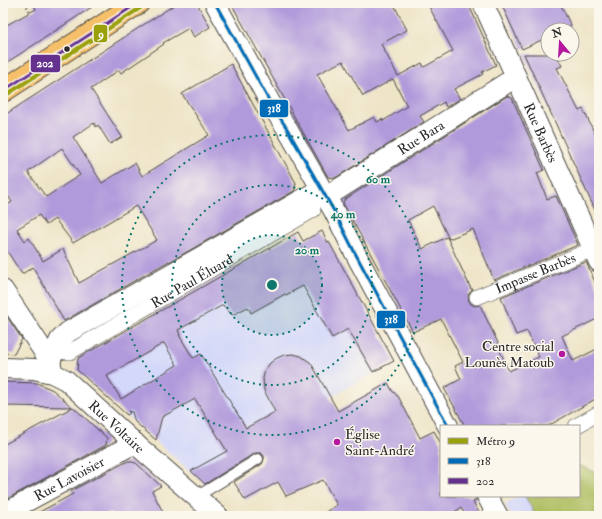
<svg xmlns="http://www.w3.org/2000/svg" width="602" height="519" font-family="'IM FELL Double Pica',serif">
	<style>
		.built { fill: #d4d8f9 }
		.green { fill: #adbd5f; stroke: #6c7445 }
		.building { fill: #b19adb; fill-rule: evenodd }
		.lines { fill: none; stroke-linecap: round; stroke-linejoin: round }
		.service-casing { stroke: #484742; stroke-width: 12 }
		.pedestrian-casing { stroke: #484742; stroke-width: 16 }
		.minor-casing { stroke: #484742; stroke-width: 22 }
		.primary-casing { stroke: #484742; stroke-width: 24 }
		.path { stroke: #484742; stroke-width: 2.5; stroke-dasharray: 1 3; stroke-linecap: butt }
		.service { stroke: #fff; stroke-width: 10 }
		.pedestrian { stroke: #fff; stroke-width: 15 }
		.minor { stroke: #fff; stroke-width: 20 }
		.primary { stroke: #f6c06b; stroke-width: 22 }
		.bus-1-casing { stroke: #fbf7ec; stroke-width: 6 }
		.bus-2-casing { stroke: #fbf7ec; stroke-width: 6 }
		.bus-1 { stroke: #006cb8; stroke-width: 3 }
		.bus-2 { stroke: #65318f; stroke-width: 3 }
		.metro-1-casing { stroke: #fbf7ec; stroke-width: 7 }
		.metro-1 { stroke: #9aa009; stroke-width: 4 }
		.ring { fill: none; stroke: #0f766e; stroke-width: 2; stroke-dasharray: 2 4 }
		.bus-dot { fill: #2b2b2b; stroke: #fbf7ec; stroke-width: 1.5 }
		.poi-dot { fill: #b5179e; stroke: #fbf7ec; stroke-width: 1.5 }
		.labels { text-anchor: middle; stroke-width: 3; stroke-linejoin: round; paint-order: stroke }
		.street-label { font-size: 14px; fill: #2b2b2b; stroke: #fbf7ec }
		.poi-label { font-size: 14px; fill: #2b2b2b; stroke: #fbf7ec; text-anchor: end }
		.centre { fill: #0f766e; stroke: #fbf7ec; stroke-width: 2 }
		.ring-label { font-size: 12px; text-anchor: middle; font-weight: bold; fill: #0f766e; stroke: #fbf7ec; stroke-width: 3; stroke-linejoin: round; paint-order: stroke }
		.line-badge { stroke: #fbf7ec; stroke-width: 1.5 }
		.badge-label { font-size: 11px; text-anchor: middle; font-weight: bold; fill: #fff }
	</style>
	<rect width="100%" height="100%" fill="#fbf7ec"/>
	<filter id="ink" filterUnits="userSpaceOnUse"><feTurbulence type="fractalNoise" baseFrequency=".025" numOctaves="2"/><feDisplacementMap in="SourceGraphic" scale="8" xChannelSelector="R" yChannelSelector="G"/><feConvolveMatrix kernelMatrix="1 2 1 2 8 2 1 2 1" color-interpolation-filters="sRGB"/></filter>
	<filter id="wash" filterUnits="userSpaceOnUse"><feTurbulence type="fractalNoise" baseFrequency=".012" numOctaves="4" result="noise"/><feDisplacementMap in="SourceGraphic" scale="16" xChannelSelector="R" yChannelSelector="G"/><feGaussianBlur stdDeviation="0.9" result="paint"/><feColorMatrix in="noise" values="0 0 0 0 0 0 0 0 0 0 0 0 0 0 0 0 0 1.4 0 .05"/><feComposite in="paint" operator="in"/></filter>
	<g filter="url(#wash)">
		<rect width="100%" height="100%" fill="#eee4c6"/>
		<path class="built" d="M322 231 328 242H329L395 361 193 474 114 404 108 396 102 393 77 370 78 358 298 232 303 241Z
			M519 496H525L536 516H511L505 504Z"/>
		<path class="green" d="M579 465 599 474V516H536L525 496H579Z"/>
		<g id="blocks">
			<path class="building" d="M33 3H98L3 65V27L36 9Z
				M177 3H197L210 27 194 37 189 28 163 43 164 44 121 73 119 70 91 89 122 137 110 144 98 125 96 127 94 123 73 137 102 183 135 163 142 176 209 135 182 94 231 64 296 183 294 191 169 262V261L64 321 33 267 22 274 3 245V208L12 202 3 188V116ZM62 148 80 175 46 197 28 172ZM136 206 157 240 79 283 63 249 43 261 29 238 25 241 17 229 39 215 46 225 55 219 73 243Z
				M231 3H393L407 30 381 44 398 76 422 63 424 67 453 51 427 3H468L496 65 482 72 483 74 454 89 460 99 446 107 444 102 420 116 424 122 335 178 328 177ZM343 61 363 96 393 79 407 106 383 121 382 119 377 122 374 117 349 130 317 74Z
				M501 3H560L571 26 562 30H548V37L522 49Z
				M524 54H556L562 66 557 68 579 111 583 109 595 134 599 132V219Z
				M507 96 512 98 544 170 537 173 547 199 556 196 578 245 494 280 473 229 449 239 433 206 408 220 422 249 447 237 471 289H473L468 295 469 301 471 304 475 306 480 305 498 343 497 344 509 371 539 357 527 331 516 335 501 297 586 262 599 291V318L562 336 573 361 599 348V397L548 426H465L444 388 461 379 455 366 463 362 441 319 413 332 343 203 344 200Z
				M322 231 328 243 329 242 394 361 373 372 348 329 332 338 303 286 286 295 285 294 251 313 248 307 232 315 223 305 178 330 180 335H179L193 358 201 354 246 428 275 412 264 390 263 378 265 370 270 363 277 358 284 355 293 354 301 356 311 363 338 411 388 383 393 392H394L397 396H398L420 438 434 431 441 444V496H476V500L473 502 481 516H466L461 508 448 516H319L337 505 323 480 286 496 278 482 245 500 234 482 262 464 264 459V456L261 453H255L205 484 191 471 227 451 195 399 162 417 156 440 135 422 132 412 128 411 130 413 127 415 77 370 78 358 298 232 303 241ZM164 343 177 365 121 399 107 376Z
				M3 311 22 339 14 354 3 353Z
				M3 382 37 383 53 390 72 407 3 406Z
				M73 407 107 438 106 445 3 501V445Z
				M128 461 136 463 161 486 152 491 165 516H112L110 513 103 516H32L73 494 71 491 86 483Z"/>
		</g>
	</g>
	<g filter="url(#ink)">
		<use href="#blocks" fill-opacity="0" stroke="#484742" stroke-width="1"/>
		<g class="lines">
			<defs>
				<path id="service" d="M196 497 258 459"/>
				<g id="pedestrian">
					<path id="s1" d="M477 297 593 249"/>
					<path id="s2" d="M54 351 70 352 313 210 312 194"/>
					<path d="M576 426 599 413"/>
				</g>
				<g id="minor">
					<path d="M215 3 271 104 286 127 334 211 354 251 448 426"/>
					<path id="s3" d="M483 3 599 262"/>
					<path id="s4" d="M326 197 516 77"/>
					<path d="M3 290 50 361 52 371"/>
					<path d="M50 361 60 340 68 332 321 189"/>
					<path id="s5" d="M3 368 34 369 52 373 66 380 140 448 218 516"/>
					<path d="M487 496 498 516"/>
					<path id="s6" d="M3 514 135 443"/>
				</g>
				<path id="primary" d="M3 91 138 3"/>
			</defs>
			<use href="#service" class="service-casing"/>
			<use href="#pedestrian" class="pedestrian-casing"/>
			<use href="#minor" class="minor-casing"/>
			<use href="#primary" class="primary-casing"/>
			<path class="path" d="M25 3 30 12"/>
			<use href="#service" class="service"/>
			<use href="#pedestrian" class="pedestrian"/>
			<use href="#minor" class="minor"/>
			<use href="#primary" class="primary"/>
			<defs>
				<path id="bus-1" d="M215 3 271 104 286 127 334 211 354 251 448 426"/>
				<path id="bus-2" d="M3 91 138 3"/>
			</defs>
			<use href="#bus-1" class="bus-1-casing"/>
			<use href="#bus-2" class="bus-2-casing"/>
			<use href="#bus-1" class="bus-1"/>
			<use href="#bus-2" class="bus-2"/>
			<defs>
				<path id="metro-1" d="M3 97 148 3"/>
			</defs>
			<use href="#metro-1" class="metro-1-casing"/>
			<use href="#metro-1" class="metro-1"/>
		</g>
	</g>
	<circle cx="272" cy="285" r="50" fill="#0f766e" fill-opacity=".12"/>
	<g class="ring">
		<circle cx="272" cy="285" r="50"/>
		<circle cx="272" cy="285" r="100"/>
		<circle cx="272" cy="285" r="150"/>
	</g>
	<circle class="bus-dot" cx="67" cy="49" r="3.5"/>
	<g class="poi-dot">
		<circle cx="562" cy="354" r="4"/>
		<circle cx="337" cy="442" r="4"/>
	</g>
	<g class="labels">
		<g class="street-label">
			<text dy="5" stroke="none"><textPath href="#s3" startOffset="142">Rue Barbès</textPath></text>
			<text dy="5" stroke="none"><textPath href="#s4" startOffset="112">Rue Bara</textPath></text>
			<text dy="5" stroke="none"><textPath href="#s1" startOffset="63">Impasse Barbès</textPath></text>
			<text dy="5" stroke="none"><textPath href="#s2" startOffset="157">Rue Paul Éluard</textPath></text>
			<text dy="5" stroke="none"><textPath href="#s5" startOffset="134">Rue Voltaire</textPath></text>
			<text dy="5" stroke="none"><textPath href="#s6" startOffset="75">Rue Lavoisier</textPath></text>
		</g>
		<g class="poi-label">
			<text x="554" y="351">Centre social<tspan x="554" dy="16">Lounès Matoub</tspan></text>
			<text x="345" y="439" text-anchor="start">Église<tspan x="345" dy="16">Saint-André</tspan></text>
		</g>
	</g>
	<circle cx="272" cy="285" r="6" class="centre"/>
	<g class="ring-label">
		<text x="378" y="183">60 m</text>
		<text x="343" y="218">40 m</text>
		<text x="307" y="254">20 m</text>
	</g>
	<g class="line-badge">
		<rect x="93" y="24" width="15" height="19" rx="4" fill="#9aa009"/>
		<rect x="30" y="54" width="31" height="19" rx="4" fill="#65318f"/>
		<rect x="259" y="99" width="30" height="19" rx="4" fill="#006cb8"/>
		<rect x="376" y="310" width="30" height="19" rx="4" fill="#006cb8"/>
	</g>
	<g class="badge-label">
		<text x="101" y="38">9</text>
		<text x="45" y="67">202</text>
		<text x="274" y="112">318</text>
		<text x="391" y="323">318</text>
	</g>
	<rect width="602" height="519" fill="none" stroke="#fbf7ec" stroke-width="16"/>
	<rect x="440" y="425" width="140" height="72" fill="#fbf7ec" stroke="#a8a59f"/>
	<rect x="448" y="438" width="20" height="6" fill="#9aa009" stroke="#a8a59f"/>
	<text x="476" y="445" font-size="12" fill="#2b2b2b">Métro 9</text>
	<rect x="448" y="458" width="20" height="6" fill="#006cb8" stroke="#a8a59f"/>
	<text x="476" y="465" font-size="12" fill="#2b2b2b">318</text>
	<rect x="448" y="478" width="20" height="6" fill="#65318f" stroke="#a8a59f"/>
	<text x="476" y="485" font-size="12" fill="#2b2b2b">202</text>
	<g transform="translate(560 42) rotate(342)"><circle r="19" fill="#fbf7ec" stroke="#a8a59f"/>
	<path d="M0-3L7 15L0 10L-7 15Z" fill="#b5179e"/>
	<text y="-6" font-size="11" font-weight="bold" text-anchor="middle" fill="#2b2b2b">N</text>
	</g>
</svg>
